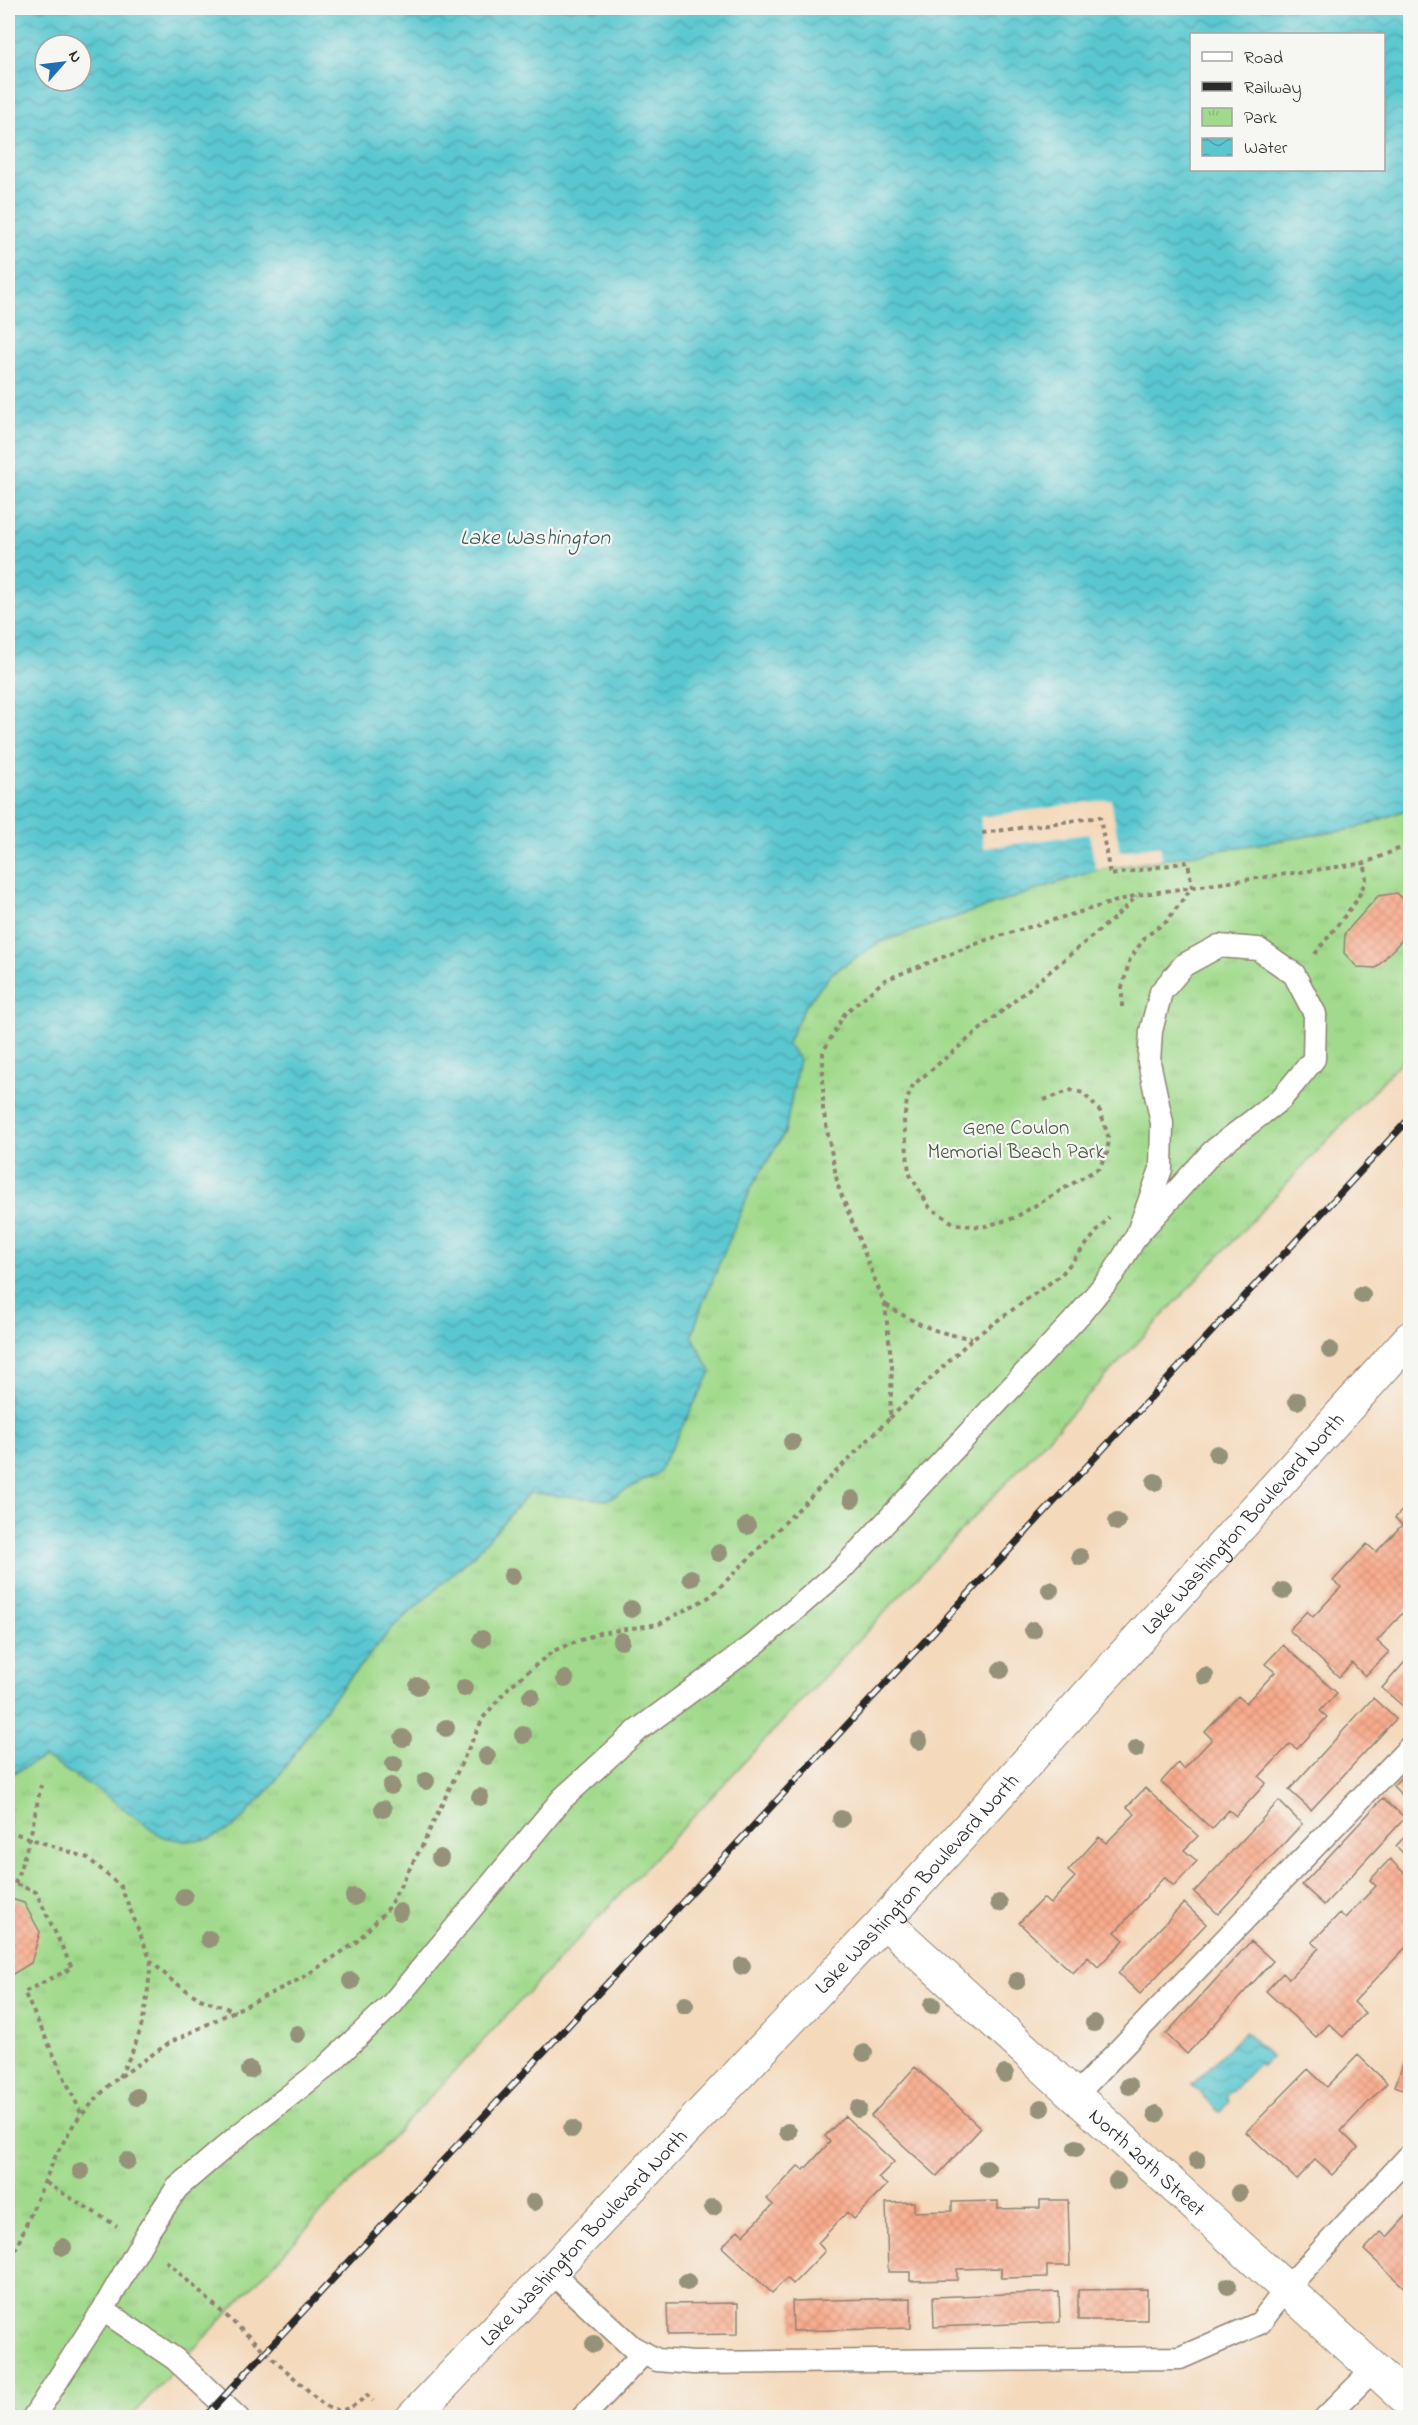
<svg xmlns="http://www.w3.org/2000/svg" width="1418" height="2425" font-family="'Indie Flower',sans-serif">
	<style>
		.park { fill: url(#park-tufts); stroke: #66825c; stroke-width: 1.5 }
		.water { fill: url(#water-waves); stroke: #42797e; stroke-width: 1.5; fill-rule: evenodd }
		.pier { fill: #f4d9bb }
		.building { fill: url(#building-cross-hatch) }
		.lines { fill: none; stroke-linecap: round; stroke-linejoin: round }
		.lane-casing { stroke: #908273; stroke-width: 25 }
		.street-casing { stroke: #908273; stroke-width: 35 }
		.secondary-casing { stroke: #908273; stroke-width: 35 }
		.path { stroke: #908273; stroke-width: 4; stroke-dasharray: 4.5 4.5; stroke-linecap: butt }
		.lane { stroke: #fff; stroke-width: 22 }
		.street { stroke: #fff; stroke-width: 33 }
		.secondary { stroke: #fff; stroke-width: 33 }
		.rail-casing { stroke: #2b2b2b; stroke-width: 7 }
		.rail { stroke: #f6f6f2; stroke-width: 4.5; stroke-dasharray: 14; stroke-linecap: butt }
		.tree { fill: #959279 }
		.labels { text-anchor: middle; stroke-width: 4.5; stroke-linejoin: round; paint-order: stroke }
		.park-label { font-size: 21px; fill: #485743; stroke: #f6f6f2 }
		.street-label { font-size: 21px; fill: #2b2b2b; stroke: #f6f6f2 }
		.water-label { font-size: 22px; font-style: italic; fill: #395a5d; stroke: #f6f6f2 }
	</style>
	<defs>
		<pattern id="park-tufts" width="24" height="20" patternUnits="userSpaceOnUse" patternTransform="scale(1.5)"><rect width="24" height="20" fill="#a1da8c"/><path d="M3 7l-1-3M5 7V3M7 7l1-3M15 17l-1-3M17 17v-4M19 17l1-3" fill="none" stroke="#8bbb79"/></pattern>
		<pattern id="water-waves" width="16" height="10" patternUnits="userSpaceOnUse" patternTransform="scale(1.5)"><rect width="16" height="10" fill="#5ac7d0"/><path d="M0 5q4-4 8 0t8 0" fill="none" stroke="#4ba2a9"/></pattern>
		<pattern id="building-cross-hatch" width="8" height="8" patternUnits="userSpaceOnUse" patternTransform="scale(1.5)"><rect width="8" height="8" fill="#f8ab8c"/><path d="M0 0l8 8M0 8l8-8" fill="none" stroke="#d59379"/></pattern>
	</defs>
	<rect width="100%" height="100%" fill="#f6f6f2"/>
	<filter id="ink" filterUnits="userSpaceOnUse"><feTurbulence type="fractalNoise" baseFrequency=".0167" numOctaves="2"/><feDisplacementMap in="SourceGraphic" scale="12" xChannelSelector="R" yChannelSelector="G"/><feConvolveMatrix kernelMatrix="1 2 1 2 8 2 1 2 1" color-interpolation-filters="sRGB"/></filter>
	<filter id="wash" filterUnits="userSpaceOnUse"><feTurbulence type="fractalNoise" baseFrequency=".008" numOctaves="4" result="noise"/><feDisplacementMap in="SourceGraphic" scale="24" xChannelSelector="R" yChannelSelector="G"/><feGaussianBlur stdDeviation="1.35" result="paint"/><feColorMatrix in="noise" values="0 0 0 0 0 0 0 0 0 0 0 0 0 0 0 0 0 1.4 0 .05"/><feComposite in="paint" operator="in"/></filter>
	<g filter="url(#wash)">
		<rect width="100%" height="100%" fill="#f4d9bb"/>
		<path class="park" d="M1410 808V1052L130 2417 8 2418V1776L44 1757 184 1841 209 1839 233 1828 270 1789 331 1700 393 1627 474 1555 529 1493 607 1500 692 1335 702 1305 751 1188 785 1132 787 1044 805 1006 832 973 878 943 1096 870 1358 828Z"/>
		<path class="water" d="M8 8H1410V808L1358 828 1096 870 878 943 832 973 805 1006 787 1044 799 1059 785 1132 751 1188 702 1305 692 1335 711 1372 658 1473 607 1500 529 1493 474 1555 393 1627 331 1700 270 1789 233 1828 209 1839 184 1841 163 1837 98 1790 44 1757 8 1776ZM1192 34H1384V170H1192ZM45 45H81V81H45Z
			M1245 2032 1271 2057 1262 2066 1259 2063 1226 2097 1229 2102 1219 2112 1192 2085Z"/>
		<path class="pier" d="M1111 799 1120 852 1160 845 1162 859 1096 870 1089 834 984 848 980 817Z"/>
		<g id="blocks">
			<path class="building" d="M1397 893 1410 906V931L1376 968 1357 967 1344 953 1345 933 1378 896Z
				M1410 1502V1605L1377 1641 1389 1652 1365 1676 1352 1663 1339 1677 1289 1630 1307 1611 1313 1617 1341 1587 1333 1581 1367 1544 1376 1552 1402 1525 1395 1518Z
				M1283 1645 1337 1693 1320 1711 1327 1717 1297 1749 1290 1744 1259 1777 1266 1783 1236 1816 1229 1810 1212 1829 1161 1782 1178 1763 1184 1769 1212 1739 1205 1732 1238 1696 1246 1703 1275 1672 1265 1664Z
				M1410 1656V1702L1405 1708 1382 1688Z
				M1373 1698 1396 1719 1311 1810 1289 1790Z
				M1410 1768V1803L1393 1786Z
				M1145 1788 1198 1836 1184 1850 1197 1861 1174 1886 1164 1877 1115 1932 1124 1940 1098 1967 1088 1957 1073 1973 1019 1923 1043 1898 1050 1904 1075 1877 1068 1871 1099 1837 1106 1843 1135 1814 1127 1807Z
				M1383 1798 1405 1818 1324 1905 1302 1885Z
				M1279 1801 1302 1824 1218 1914 1194 1892Z
				M1410 1831V1860L1396 1846Z
				M1390 1859 1410 1879V1949L1407 1946 1354 2002 1365 2013 1343 2037 1329 2024 1316 2037 1266 1991 1283 1973 1289 1979 1319 1948 1312 1942 1340 1913 1345 1918 1376 1886 1370 1880Z
				M8 1898 24 1903 40 1932 31 1963 8 1977Z
				M1184 1903 1206 1924 1140 1994 1118 1973Z
				M1251 1941 1273 1961 1187 2054 1166 2034Z
				M1410 2045V2092L1395 2086Z
				M1358 2055 1387 2083 1341 2131 1358 2148 1332 2175 1315 2160 1296 2179 1246 2132 1308 2069 1327 2087Z
				M915 2067 981 2128 937 2176 871 2116Z
				M845 2116 894 2162 878 2178 887 2185 854 2219 847 2212 818 2243 825 2251 793 2284 787 2278 772 2293 722 2247 738 2230 743 2235 773 2205 767 2199 798 2166 804 2170 830 2142 825 2136Z
				M1040 2200H1068L1070 2266H1047V2277L1001 2278V2268L957 2269V2280L910 2281V2272H888L886 2203 914 2202V2212L952 2211V2202L998 2201V2209L1040 2208Z
				M1410 2212V2293L1364 2250 1381 2232 1387 2237Z
				M1147 2289V2320H1078V2290Z
				M1059 2292 1060 2322 934 2327 933 2297Z
				M911 2298V2328L793 2331 792 2301Z
				M738 2303V2334L668 2335 667 2304Z"/>
		</g>
	</g>
	<g filter="url(#ink)">
		<use href="#blocks" fill-opacity="0" stroke="#908273" stroke-width="1.5"/>
		<g class="lines">
			<defs>
				<path id="lane" d="M1075 2096 1410 1747
					M551 2272 632 2347 657 2360 693 2363 1180 2358 1260 2323 1286 2289 1410 2155
					M103 2310 175 2359 238 2418
					M33 2418 103 2310 149 2230 177 2188 239 2135 326 2067 392 2004 562 1799 638 1730 755 1644 842 1569 1080 1314 1113 1274 1137 1235 1213 1151 1281 1099 1314 1059 1315 1014 1294 974 1258 949 1219 946 1184 965 1161 992 1151 1031 1149 1062 1162 1123 1161 1169 1137 1235
					M582 2418 644 2353
					M1325 2418 1374 2369"/>
				<g id="street">
					<path id="s1" d="M884 1921 1410 2402"/>
				</g>
				<g id="secondary">
					<path id="s2" d="M412 2418 884 1921 1410 1338"/>
				</g>
			</defs>
			<use href="#lane" class="lane-casing"/>
			<use href="#street" class="street-casing"/>
			<use href="#secondary" class="secondary-casing"/>
			<path class="path" d="M982 833 1100 817 1110 875 1188 862 1192 887 1167 921 1145 937 1130 959 1122 988V1010
				M1315 954 1357 900 1366 880 1365 863
				M1044 1100 1072 1090 1083 1093 1100 1111 1109 1139 1107 1153 1099 1168 1014 1218 982 1227 955 1224 930 1208 909 1173 904 1121 907 1100 913 1085 1113 919 1137 896
				M886 1305C917 1324 936 1334 972 1338
				M890 1418 973 1338 1061 1275 1109 1217
				M8 1831 88 1858 121 1887 151 1961 171 1980 200 1999 235 2011
				M8 1881 36 1892 72 1968 24 1992 82 2115
				M15 1884 30 1838 41 1785
				M119 2077C144 2034 146 2010 151 1961
				M46 2183 117 2226
				M166 2261 324 2405C341 2416 354 2407 367 2395L373 2401
				M8 2267 56 2155 75 2122 111 2083 169 2043 302 1978 354 1944 387 1910 422 1846 483 1718 509 1687 553 1651 599 1633 659 1624 711 1596 890 1418 892 1367 885 1305 838 1186 823 1109V1052L845 1013 885 980 986 940 1137 895 1365 863 1410 844"/>
			<use href="#lane" class="lane"/>
			<use href="#street" class="street"/>
			<use href="#secondary" class="secondary"/>
			<defs>
				<path id="rail" d="M204 2418 1410 1118"/>
			</defs>
			<use href="#rail" class="rail-casing"/>
			<use href="#rail" class="rail"/>
		</g>
		<g class="tree">
			<circle cx="1362" cy="1295" r="9"/>
			<circle cx="1330" cy="1350" r="9"/>
			<circle cx="1297" cy="1401" r="9"/>
			<circle cx="792" cy="1442" r="9"/>
			<circle cx="1217" cy="1454" r="9"/>
			<circle cx="1155" cy="1482" r="9"/>
			<circle cx="852" cy="1499" r="9"/>
			<circle cx="1117" cy="1522" r="9"/>
			<circle cx="747" cy="1526" r="9"/>
			<circle cx="719" cy="1553" r="9"/>
			<circle cx="1080" cy="1557" r="9"/>
			<circle cx="512" cy="1576" r="9"/>
			<circle cx="691" cy="1578" r="9"/>
			<circle cx="1050" cy="1590" r="9"/>
			<circle cx="1283" cy="1591" r="9"/>
			<circle cx="631" cy="1609" r="9"/>
			<circle cx="1033" cy="1630" r="9"/>
			<circle cx="482" cy="1639" r="9"/>
			<circle cx="621" cy="1641" r="9"/>
			<circle cx="1001" cy="1670" r="9"/>
			<circle cx="1205" cy="1676" r="9"/>
			<circle cx="565" cy="1679" r="9"/>
			<circle cx="418" cy="1686" r="9"/>
			<circle cx="464" cy="1688" r="9"/>
			<circle cx="531" cy="1696" r="9"/>
			<circle cx="446" cy="1728" r="9"/>
			<circle cx="523" cy="1735" r="9"/>
			<circle cx="403" cy="1738" r="9"/>
			<circle cx="919" cy="1741" r="9"/>
			<circle cx="1136" cy="1749" r="9"/>
			<circle cx="487" cy="1756" r="9"/>
			<circle cx="394" cy="1764" r="9"/>
			<circle cx="426" cy="1781" r="9"/>
			<circle cx="391" cy="1786" r="9"/>
			<circle cx="480" cy="1797" r="9"/>
			<circle cx="383" cy="1809" r="9"/>
			<circle cx="841" cy="1819" r="9"/>
			<circle cx="440" cy="1858" r="9"/>
			<circle cx="184" cy="1897" r="9"/>
			<circle cx="354" cy="1897" r="9"/>
			<circle cx="999" cy="1903" r="9"/>
			<circle cx="400" cy="1912" r="9"/>
			<circle cx="209" cy="1939" r="9"/>
			<circle cx="742" cy="1966" r="9"/>
			<circle cx="351" cy="1981" r="9"/>
			<circle cx="1017" cy="1981" r="9"/>
			<circle cx="685" cy="2005" r="9"/>
			<circle cx="932" cy="2005" r="9"/>
			<circle cx="1094" cy="2023" r="9"/>
			<circle cx="297" cy="2034" r="9"/>
			<circle cx="864" cy="2053" r="9"/>
			<circle cx="250" cy="2070" r="9"/>
			<circle cx="1005" cy="2074" r="9"/>
			<circle cx="1129" cy="2086" r="9"/>
			<circle cx="137" cy="2097" r="9"/>
			<circle cx="1041" cy="2108" r="9"/>
			<circle cx="858" cy="2109" r="9"/>
			<circle cx="1156" cy="2114" r="9"/>
			<circle cx="572" cy="2129" r="9"/>
			<circle cx="788" cy="2132" r="9"/>
			<circle cx="1076" cy="2148" r="9"/>
			<circle cx="1197" cy="2160" r="9"/>
			<circle cx="127" cy="2161" r="9"/>
			<circle cx="987" cy="2168" r="9"/>
			<circle cx="81" cy="2171" r="9"/>
			<circle cx="1117" cy="2181" r="9"/>
			<circle cx="1239" cy="2193" r="9"/>
			<circle cx="534" cy="2202" r="9"/>
			<circle cx="713" cy="2207" r="9"/>
			<circle cx="63" cy="2247" r="9"/>
			<circle cx="687" cy="2282" r="9"/>
			<circle cx="1228" cy="2286" r="9"/>
			<circle cx="594" cy="2344" r="9"/>
		</g>
	</g>
	<g class="labels">
		<g class="park-label">
			<text x="1016" y="1134">Gene Coulon<tspan x="1016" dy="24">Memorial Beach Park</tspan></text>
		</g>
		<g class="street-label">
			<text dy="7" stroke="none"><textPath href="#s2" startOffset="1221">Lake Washington Boulevard North</textPath></text>
			<text dy="7" stroke="none"><textPath href="#s2" startOffset="735">Lake Washington Boulevard North</textPath></text>
			<text dy="7" stroke="none"><textPath href="#s1" startOffset="357">North 20th Street</textPath></text>
			<text dy="7" stroke="none"><textPath href="#s2" startOffset="249">Lake Washington Boulevard North</textPath></text>
		</g>
		<g class="water-label">
			<text x="535" y="544">Lake Washington</text>
		</g>
	</g>
	<rect width="1418" height="2425" fill="none" stroke="#f6f6f2" stroke-width="30"/>
	<rect x="1190" y="33" width="195" height="138" fill="#f6f6f2" stroke="#a5a5a2" stroke-width="1.5"/>
	<rect x="1202" y="52" width="30" height="9" fill="#ffffff" stroke="#a5a5a2" stroke-width="1.5"/>
	<text x="1244" y="63" font-size="18" fill="#2b2b2b">Road</text>
	<rect x="1202" y="82" width="30" height="9" fill="#2b2b2b" stroke="#a5a5a2" stroke-width="1.5"/>
	<text x="1244" y="93" font-size="18" fill="#2b2b2b">Railway</text>
	<rect x="1202" y="108" width="30" height="18" fill="url(#park-tufts)" stroke="#a5a5a2" stroke-width="1.5"/>
	<text x="1244" y="123" font-size="18" fill="#2b2b2b">Park</text>
	<rect x="1202" y="138" width="30" height="18" fill="url(#water-waves)" stroke="#a5a5a2" stroke-width="1.5"/>
	<text x="1244" y="153" font-size="18" fill="#2b2b2b">Water</text>
	<g transform="translate(63 63) rotate(62)"><circle r="28" fill="#f6f6f2" stroke="#a5a5a2" stroke-width="1.5"/>
	<path d="M0-4.5L10 22L0 15L-10 22Z" fill="#1f6fb2"/>
	<text y="-9" font-size="16" font-weight="bold" text-anchor="middle" fill="#2b2b2b">N</text>
	</g>
</svg>
